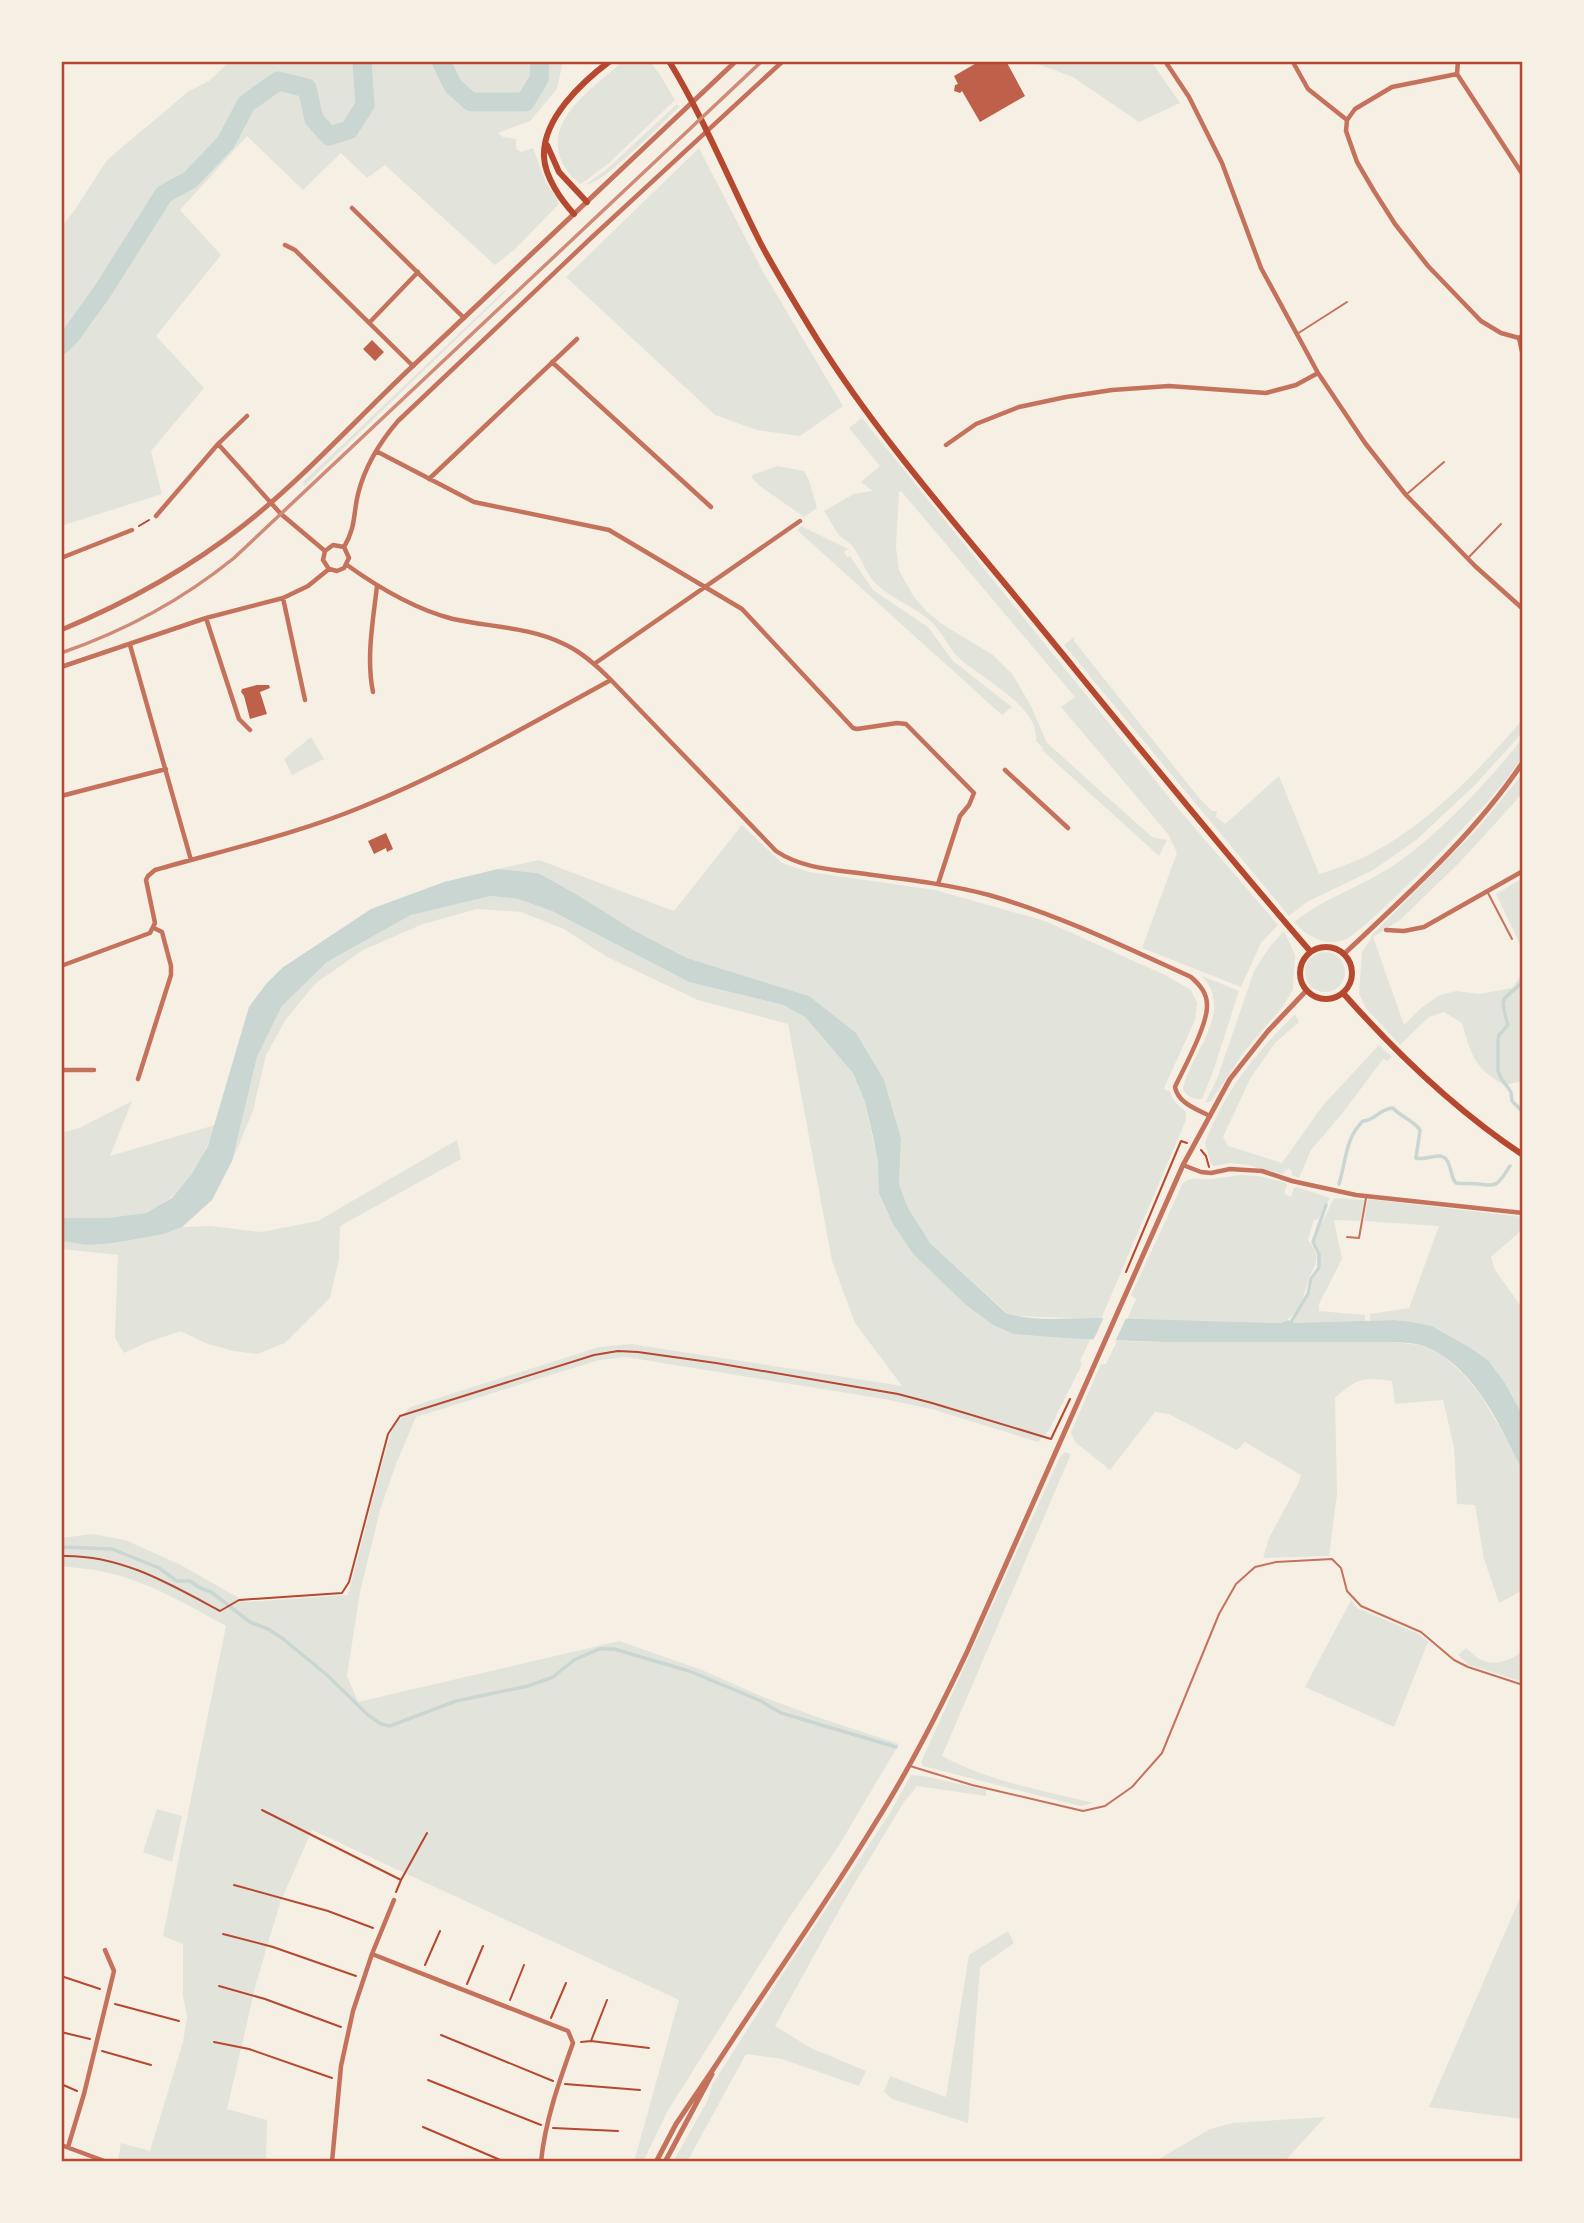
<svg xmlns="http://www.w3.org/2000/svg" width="1584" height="2223" font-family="Overpass,sans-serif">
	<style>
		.green { fill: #e2e4dc }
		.water { fill: #c9d6d2 }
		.pier { fill: #f6efe4 }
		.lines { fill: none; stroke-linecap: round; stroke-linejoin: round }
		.stream { stroke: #c9d6d2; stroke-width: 3.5 }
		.river { stroke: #c9d6d2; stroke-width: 19 }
		.building { fill: #bf614a }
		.path { stroke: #b5482f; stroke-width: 2 }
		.service { stroke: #c5725c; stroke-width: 2 }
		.minor { stroke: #c5725c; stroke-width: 4.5 }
		.tertiary { stroke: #c5725c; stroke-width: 5 }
		.secondary { stroke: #b5482f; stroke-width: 6 }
		.rail { stroke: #cf8b77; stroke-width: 3.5 }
		.neatline { fill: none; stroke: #b5482f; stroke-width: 2.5 }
	</style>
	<rect width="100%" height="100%" fill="#f6efe4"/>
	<path class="green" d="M230 61H563L557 89 530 121 498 133 503 137 516 139V149L521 152 533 148 546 183 558 199 559 204 515 249 495 265 385 165 367 178 341 153 303 190 247 136 180 210 221 255 156 336 204 388 151 451 162 494 61 526V227L74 211 107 160 189 91 209 81Z
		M623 61H650L660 75 675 100 609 163 581 184C573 179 568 173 563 164 540 121 595 87 623 61Z
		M1029 61H1151L1180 103 1139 122 1073 77Z
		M677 104 679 107C663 122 604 184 585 185L606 170Z
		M699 148 762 270 843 406 800 436 757 430 715 415 566 277Z
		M505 290 506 291 304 486 303 482Z
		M862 418 1176 806 1278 925 1261 943 1241 987 1142 948 1177 853 1168 834 1061 707 1075 697 901 491 899 492 896 547 899 570 912 594 926 611 942 624 993 655 1013 675 1031 706 1047 743 1152 837 1167 840 1159 856 1042 750 1043 748 1036 741C1040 704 976 677 955 654 946 643 940 629 929 620 913 606 892 599 876 584 866 573 862 560 854 548 850 542 842 539 838 534 833 527 829 518 824 511L854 494 873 491 861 482 880 466 849 428Z
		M777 466 804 471 809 480 817 508 804 517 760 486 752 478V475Z
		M801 526 848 549 844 552 847 557 850 556 873 590 928 627 953 661 1012 707 1002 715 797 530Z
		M1075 636 1074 641 1200 799 1212 811H1217L1216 817 1225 824 1279 776 1319 874C1404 851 1468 783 1523 719V732L1475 785 1415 841 1373 870 1307 902 1289 916 1064 645Z
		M311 737 324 759 292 775 284 759Z
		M1523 738C1523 742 1524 749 1523 754 1517 778 1370 928 1346 939 1325 948 1307 936 1294 922 1325 897 1364 886 1397 863 1445 829 1486 783 1523 738Z
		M1523 773V791L1514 803 1460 862 1400 920 1373 937 1404 1025 1420 1009 1438 996 1456 991 1480 994 1512 988 1523 973V1081L1504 1085C1474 1068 1471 1054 1462 1023L1444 1012 1429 1017 1400 1045 1366 1008 1359 994 1362 952 1372 937 1371 936 1479 827Z
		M742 825 782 863 809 872 935 890 1045 921 1165 975 1191 990 1197 1003 1195 1020 1164 1088 1165 1090 1170 1091C1173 1103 1179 1105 1186 1112V1120L1101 1319 1016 1316 1007 1313 930 1243 919 1227 908 1208 899 1184 901 1139 809 996 687 958 635 931 576 894 538 873 498 869 539 860 674 911Z
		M1523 878V951L1496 894Z
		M491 896 518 899 552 911 689 982 783 1005 805 1017 853 1073 865 1102 878 1163 914 1255 966 1305 993 1325 1090 1340 1080 1361 1082 1364 1049 1430 1038 1442 935 1410 884 1399 626 1357 599 1360 416 1417 396 1464 380 1510 360 1592 347 1676 358 1702 619 1641 702 1670 763 1697 814 1716 899 1744 838 1847 789 1918 667 2112 643 2162H634L679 2000 312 1830 280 1903 256 1984 227 2109 267 2120 266 2162H118L121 2143 150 2151 183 2042 187 2017 183 1996V1944L163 1936 226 1626C186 1604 146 1580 100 1571 87 1568 74 1568 61 1566V1538L93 1534 125 1540 179 1564 246 1602 348 1595 387 1445 395 1424 410 1407 599 1347 631 1344 902 1386 855 1323 832 1261 788 1024 698 1000 607 957 564 929 521 912 477 909 423 924 363 950 316 983 286 1019 266 1055 253 1111 232 1161 257 1057 282 1006 327 962 411 915Z
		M1284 931 1295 955 1293 989 1284 1005 1244 1052 1211 1101 1205 1103 1217 1079 1254 971 1268 949Z
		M1305 972a20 20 0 1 1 40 0a20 20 0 1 1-40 0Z
		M1202 976 1239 991 1213 1072 1202 1099C1194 1100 1186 1096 1183 1089 1191 1051 1235 1013 1202 976Z
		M1295 1014 1299 1022 1275 1043 1250 1079 1223 1137 1228 1146 1282 1163 1324 1104 1379 1045 1392 1057 1387 1061 1383 1059 1345 1110 1311 1150 1299 1178 1292 1175V1171L1289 1168 1282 1174 1247 1165 1231 1163 1214 1166 1211 1164 1205 1143C1223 1093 1258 1050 1295 1014Z
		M132 1101 110 1156 215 1125C204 1160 183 1197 147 1212 132 1219 110 1218 94 1219 83 1219 72 1220 61 1218V1133L79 1128Z
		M457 1140 461 1159 340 1226 339 1259 330 1298 285 1343 257 1354 233 1351 205 1343 181 1331 148 1342 124 1353 115 1338 118 1255 61 1249V1241L87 1245 164 1234 182 1227 210 1226 261 1232 318 1221Z
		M1242 1175 1259 1176 1286 1183 1287 1186 1284 1193 1291 1197 1294 1188 1297 1187 1330 1198 1318 1219 1314 1220 1308 1240C1311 1244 1315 1250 1316 1255 1317 1263 1313 1269 1310 1276 1303 1294 1302 1314 1281 1323L1127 1320 1136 1299 1131 1295 1183 1183C1193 1175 1201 1181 1212 1179 1222 1178 1231 1176 1242 1175Z
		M1334 1198 1364 1200 1360 1221 1334 1220 1342 1259 1319 1304V1311L1365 1315V1321L1293 1323 1310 1294 1313 1280 1321 1269 1320 1252 1315 1242V1237Z
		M1368 1199 1523 1217V1229L1491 1257 1495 1270 1523 1309V1416L1505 1383 1488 1360 1469 1347 1432 1326 1395 1320 1370 1321V1314L1409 1308 1439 1226 1364 1221Z
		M1117 1341 1167 1342H1396L1426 1346 1444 1357 1463 1374 1477 1390 1509 1442 1523 1472V1593L1520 1592 1499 1603 1484 1559 1475 1505 1457 1504 1454 1447 1443 1400 1395 1404 1392 1381C1362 1377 1358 1378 1335 1398L1337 1494 1329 1556 1263 1558 1269 1538 1298 1484 1301 1475 1245 1442 1237 1450 1169 1414 1155 1412 1110 1470 1075 1442 1071 1432 1101 1364H1106Z
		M1065 1452 1071 1454 942 1756C988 1781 1043 1791 1094 1803L1080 1806 923 1766 921 1762 1060 1457Z
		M1351 1600 1357 1608 1419 1634 1428 1642 1394 1727 1305 1687Z
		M1466 1648C1469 1650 1472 1653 1475 1656 1490 1668 1511 1662 1523 1650V1682L1469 1665 1458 1655Z
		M911 1775 924 1776 986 1790V1796L917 1786 904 1802 847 1896 775 2026 811 2048 866 2071 859 2086 782 2059 746 2054 687 2162H673L708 2100 712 2085 778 1981 890 1813Z
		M157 1809 182 1816 172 1862 143 1852Z
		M1523 1891V2119L1429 2107Z
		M1008 1931 1014 1943 980 1967 968 2123 892 2099 884 2092 890 2076 946 2097 969 1955Z
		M1325 2117 1284 2162H1154L1210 2129 1233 2123Z"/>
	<path class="water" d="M498 869 538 873 576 894 635 931 687 958 809 996 856 1033 884 1080 901 1139 899 1184 908 1208 930 1243 1006 1313C1032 1322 1065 1318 1092 1318 1155 1319 1218 1322 1281 1323L1288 1320 1293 1323 1395 1320 1411 1322 1432 1326 1469 1347 1488 1360 1505 1383 1523 1416V1472C1501 1427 1476 1370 1429 1348 1419 1343 1406 1343 1396 1342H1167L1080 1339 1014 1334 993 1325 966 1305 914 1255 893 1224 879 1193 878 1163 874 1141 865 1102 853 1073 805 1017 783 1005 689 982 552 911 518 899 491 896 411 915 327 962 282 1006 257 1057 232 1161 212 1200 182 1227 164 1234 113 1243 87 1245 61 1241V1218H108L146 1213 172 1198 191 1175 208 1146 249 1007 266 984 282 968 371 909 444 882Z"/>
	<path class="pier" d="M1105 1315 1127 1316 1114 1344 1092 1343Z"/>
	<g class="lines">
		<path class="stream" d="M1523 981C1504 1003 1498 991 1508 1025L1499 1035 1498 1040V1071L1501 1078 1511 1092 1512 1101 1523 1112
			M1339 1184C1346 1162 1345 1138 1363 1121 1374 1121 1381 1108 1393 1108 1401 1117 1413 1120 1420 1130L1416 1158C1425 1160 1431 1156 1439 1156 1452 1156 1449 1176 1456 1183 1464 1184 1472 1183 1479 1184 1499 1188 1499 1182 1510 1166
			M1290 1324 1308 1294 1311 1279 1319 1268V1254L1313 1242 1326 1205
			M61 1547 112 1549 159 1568 177 1581H190L200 1588 211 1592 250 1622 268 1629 282 1638 327 1675 368 1715 381 1724 390 1726 456 1701 528 1686 553 1677 574 1660 599 1649H614L689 1671 759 1700 781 1713 896 1747"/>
		<path class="river" d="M441 61 453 86 471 102H525L539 79 540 61
			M61 345 71 335 102 292 164 194 190 180 226 142 246 104 278 81 307 88 314 119 329 136 349 130 365 105 362 61"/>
	</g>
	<path class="building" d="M980 61H1006L1025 96 980 122 962 91 960 93 954 91 955 85 958 84 954 76Z
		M372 340 384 352 375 361 363 349Z
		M257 685H269L270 688 260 692 267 714 250 719 244 696 241 692 242 689Z
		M386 833 393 849 387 852 386 848 374 854 368 841Z"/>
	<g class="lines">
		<path class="path" d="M139 526 149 520
			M1201 1150 1206 1156 1209 1167
			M1126 1272 1181 1141 1187 1143
			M61 1556C120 1554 170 1584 220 1611L239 1600 342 1593 349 1582 388 1434 400 1416 594 1355 618 1351 638 1352 716 1363 898 1394 932 1403 1051 1439 1070 1399
			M262 1810 401 1880
			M234 1885 328 1911 373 1928
			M396 1892 401 1880 427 1833
			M223 1934 273 1947 356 1976
			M425 1965 440 1931
			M61 1976 100 1989
			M467 1984 483 1946
			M219 1986 265 1999 341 2027
			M510 2000 524 1965
			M115 2004 179 2021
			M551 2018 566 1983
			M61 2032 90 2039
			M441 2035 553 2081
			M591 2041 607 2000
			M214 2042 249 2049 332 2078
			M581 2042 591 2041 649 2048
			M102 2051 151 2065
			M428 2080 541 2125
			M61 2084 77 2091
			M565 2084 640 2090
			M423 2127 505 2162
			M553 2128 618 2131"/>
		<path class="service" d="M1297 334 1347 302
			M1407 494 1444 462
			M1468 558 1501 524
			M1488 893 1512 939
			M1347 1237 1359 1238 1366 1198
			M910 1766 972 1785 1083 1811 1105 1806 1132 1787 1162 1753 1219 1614 1236 1584 1255 1567 1276 1562 1332 1559 1341 1568 1347 1591 1361 1606 1421 1632 1454 1660 1468 1667 1523 1685"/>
		<path class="minor" d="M1165 61 1189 97 1222 163 1261 268 1318 373 1365 443 1406 495 1475 566 1523 609
			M1458 61 1457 74 1523 175
			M1294 64 1308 89 1347 120
			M1457 74 1392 87 1355 109 1347 120 1346 131 1357 162 1374 191 1395 224 1428 266 1481 321 1501 333 1519 338 1523 335
			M352 208 464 318
			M285 245 295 250 413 366
			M369 323 418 272
			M1519 338 1523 356
			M552 362 711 507
			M218 444 247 416
			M946 445 976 424 1019 407 1066 397 1112 390 1169 386 1266 393 1296 385 1318 373
			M376 451 474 502 609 530 742 609 853 728 857 729 897 723 906 724 974 793 969 805 960 816 938 884
			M429 479 577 339
			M156 516 218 444 281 514 325 551
			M344 547C356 527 353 515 358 494 365 466 379 443 398 421L590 239 783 61
			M61 558 132 530
			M347 565C379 588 414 609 453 619 489 627 530 627 564 644 582 652 597 666 611 680L776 851C804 870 840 870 873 875 912 880 951 885 989 895 1059 915 1125 947 1191 977 1200 985 1207 993 1207 1005 1208 1024 1184 1068 1175 1087 1178 1103 1196 1109 1210 1116
			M283 598 305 700
			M206 618 239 719 250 730
			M130 645 191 860
			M594 664 800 521
			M61 667 206 618 283 598 308 586 329 569 337 571 344 568 349 558 344 547 333 545 325 551 323 560 329 569
			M373 692C366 658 373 621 377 586
			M1005 770 1068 828
			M61 796 166 769
			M1386 930 1404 931 1424 927 1523 871
			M61 966 150 933 155 923 146 880 148 876 155 870C225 850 297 834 364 806 450 771 530 724 611 680
			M61 1070H94
			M138 1079 171 975V966L162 932 154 928
			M1183 1165 1201 1172 1211 1173 1230 1169 1262 1171 1292 1181 1356 1195 1523 1213
			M372 1954 394 1900
			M61 2145 107 2162
			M68 2147 84 2094 114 1971 105 1950
			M332 2162 341 2066 353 2011 372 1954 568 2031 573 2043C559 2082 545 2121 541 2162"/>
		<path class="tertiary" d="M61 630C126 603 188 569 244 525 306 476 359 416 417 362 523 262 629 161 736 61
			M1344 954C1408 894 1474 835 1523 762
			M656 2162 676 2124 716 2065C768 1985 824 1907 874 1825 909 1770 939 1711 967 1652L1183 1165 1230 1079 1268 1031 1306 991
			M665 2162 712 2074"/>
		<path class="secondary" d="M669 61C705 120 730 183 761 244 778 276 798 308 817 339 876 433 950 517 1020 602 1116 719 1211 837 1310 951
			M547 145 559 172 587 202
			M574 214C561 200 545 177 544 157 542 119 582 82 610 61
			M1300 973a26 26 0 1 1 52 0a26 26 0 1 1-52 0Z
			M1343 993C1397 1054 1455 1110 1523 1155"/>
		<path class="rail" d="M61 653C125 631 181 601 234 558L762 61"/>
	</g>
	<rect width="1584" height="2223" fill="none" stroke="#f6efe4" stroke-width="126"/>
	<rect x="63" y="63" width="1458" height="2097" class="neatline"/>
</svg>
